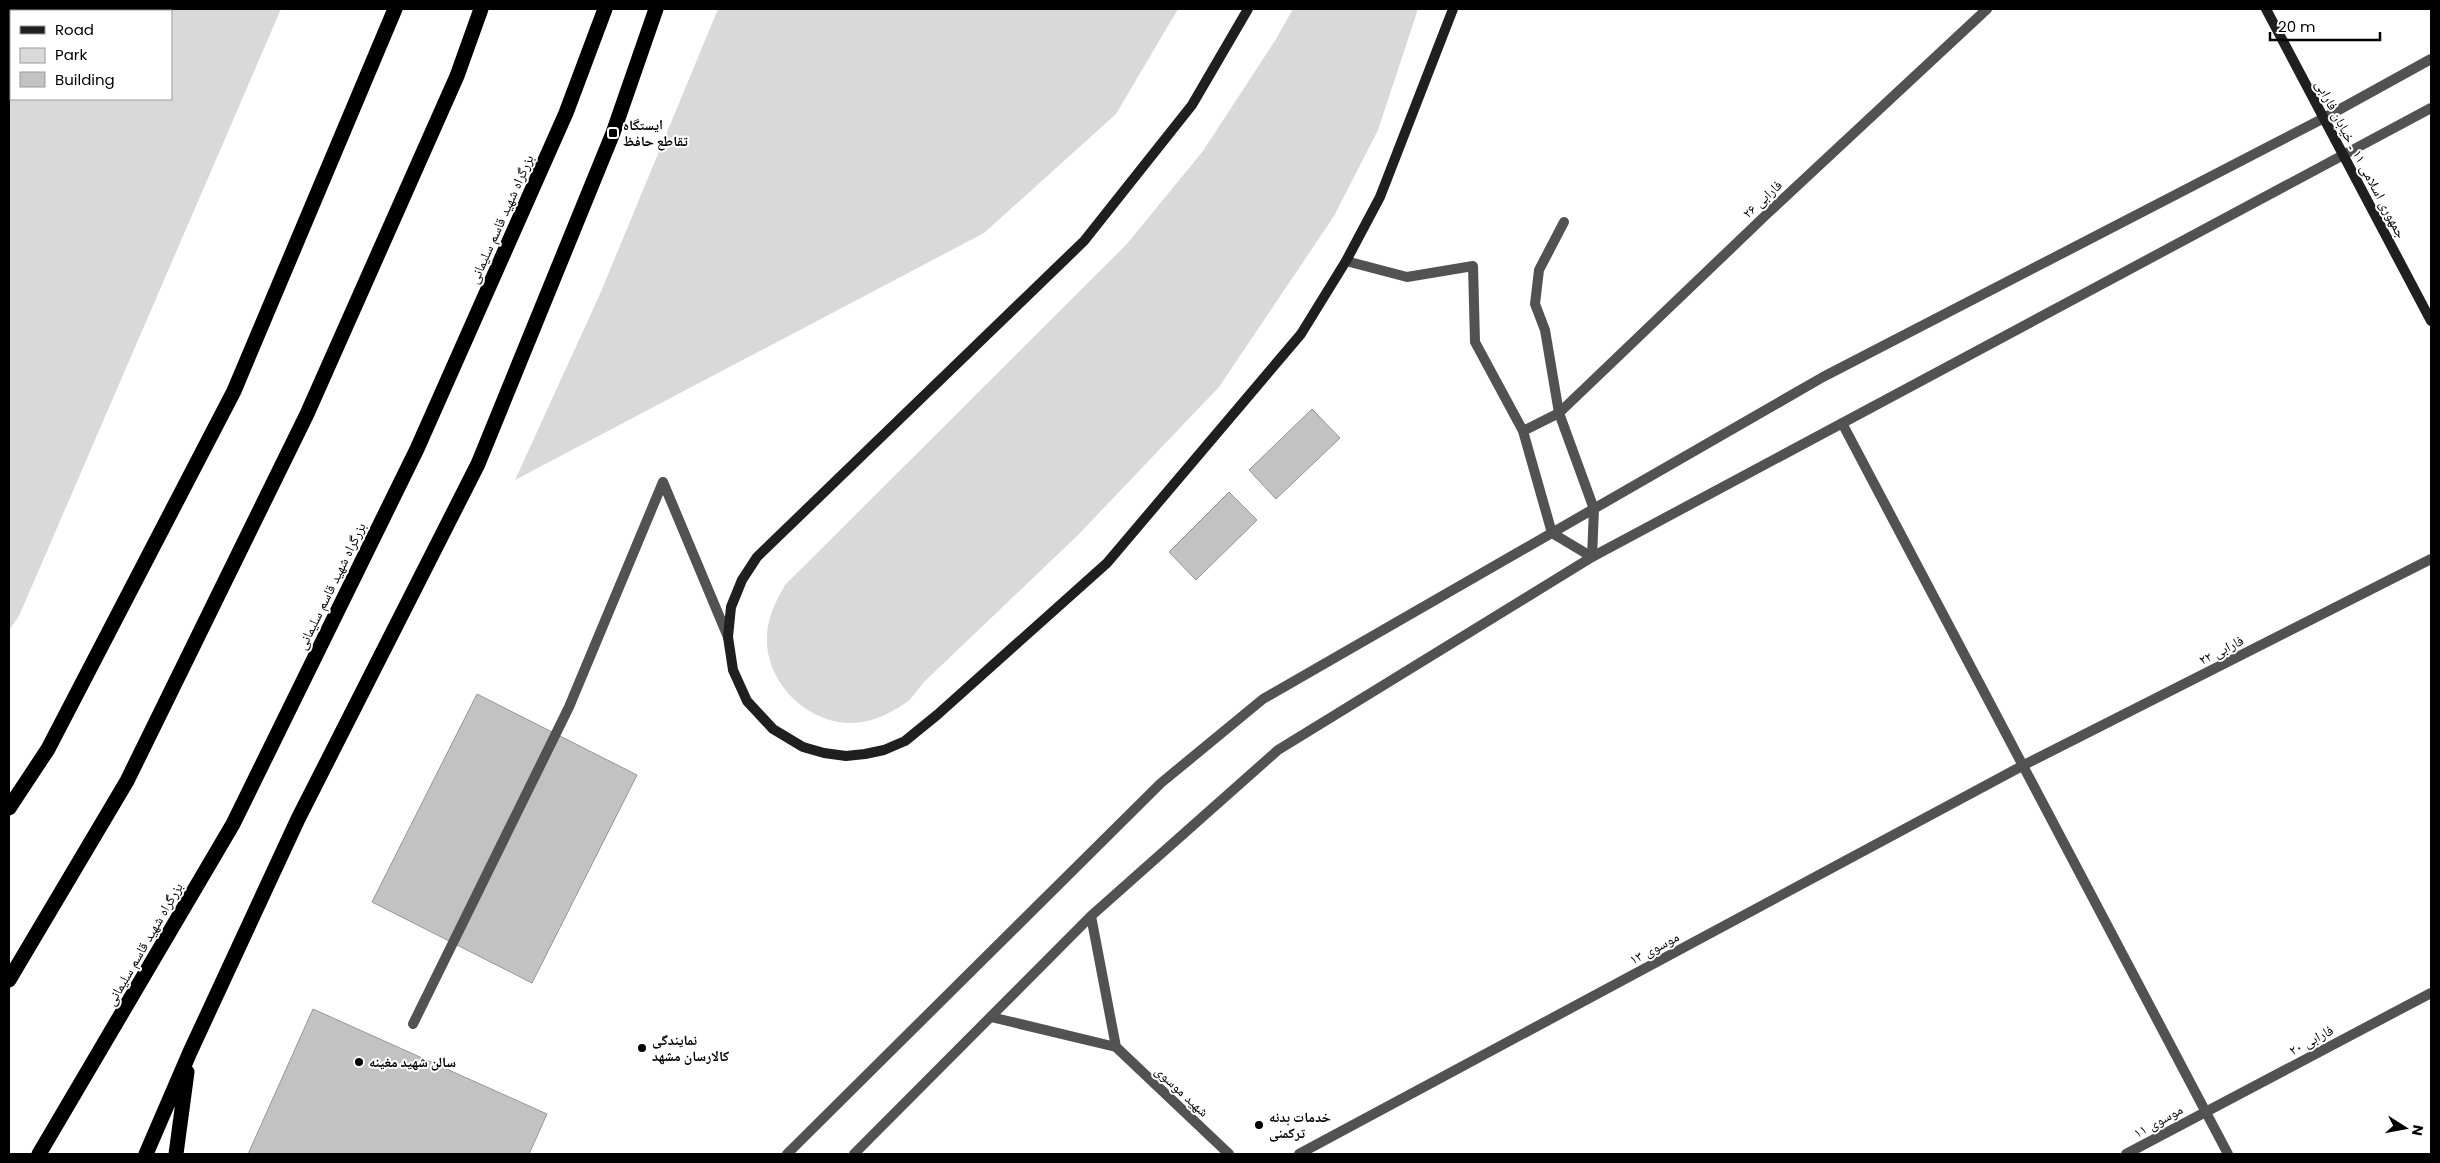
<svg xmlns="http://www.w3.org/2000/svg" width="2440" height="1163" font-family="Poppins,'Noto Naskh Arabic',sans-serif">
	<style>
		.green { fill: #d9d9d9 }
		.lines { fill: none; stroke-linecap: round; stroke-linejoin: round }
		.stream { stroke: #a0a0a0; stroke-width: 11 }
		.building { fill: #c2c2c2; stroke: #969696 }
		.lane { stroke: #525252; stroke-width: 10 }
		.street { stroke: #525252; stroke-width: 10 }
		.secondary { stroke: #1f1f1f; stroke-width: 10 }
		.highway { stroke: #000; stroke-width: 15 }
		.poi-dot { fill: #000; stroke: #fff; stroke-width: 2 }
		.labels { text-anchor: middle; stroke-width: 4; stroke-linejoin: round; paint-order: stroke }
		.poi-label { font-size: 14px; font-weight: bold; fill: #000; stroke: #fff; text-anchor: start }
		.street-label { font-size: 14px; fill: #000; stroke: #fff }
	</style>
	<rect width="100%" height="100%" fill="#fff"/>
	<path class="green" d="M54 9H281L19 616 9 630V85L11 81V99H171V11H53Z
		M718 9H1178L1116 114 984 233 515 480 600 294Z
		M1293 9H1418L1378 130 1334 216 1219 387 1078 535 924 682C918 689 912 699 904 704 889 714 872 722 854 723 807 725 764 681 767 635 768 616 776 601 785 585L1126 245 1203 151 1276 39Z"/>
	<g class="lines">
		<path class="stream" d="M27 11 29 9
			M9 42 11 38"/>
	</g>
	<path class="building" d="M1312 409 1340 438 1276 499 1249 470Z
		M1229 492 1257 520 1196 580 1169 552Z
		M477 694 637 775 532 983 372 902Z
		M313 1009 547 1114 529 1154H248Z"/>
	<g class="lines">
		<path class="lane" d="M1346 261 1407 277 1473 266 1475 342 1523 431 1552 533 1592 557
			M1523 431 1559 413 1545 330 1535 304 1539 270 1564 222
			M663 482 728 637
			M413 1024 569 707 663 482"/>
		<path class="street" d="M1842 423 2228 1154
			M1592 557 1594 509 1559 413 1768 213 1987 9
			M1091 916 1116 1047
			M991 1017 1116 1047 1229 1154
			M787 1154 1161 783 1263 699 1823 377 2324 118 2431 59
			M854 1154 1091 916 1278 750 1592 557 2431 108
			M1299 1154 2022 766 2431 559
			M2126 1154 2431 993"/>
		<path class="secondary" d="M1248 9 1192 105 1084 241 757 557 742 580 731 607 728 637 733 670 747 701 773 729 803 747 824 753 846 756 865 754 884 750 905 741 937 715 1107 563 1301 334 1346 261 1380 197 1453 9
			M2266 9 2431 321"/>
		<path class="highway" d="M9 808 48 749 234 391 395 9
			M9 980 127 781 307 414 457 76 481 9
			M39 1154 233 824 417 449 566 113 605 9
			M146 1154 190 1052 298 819 478 464 613 133 656 9
			M176 1154 187 1072"/>
	</g>
	<g class="poi-dot">
		<rect x="608" y="128" width="10" height="10" rx="2.5"/>
		<circle cx="642" cy="1048" r="5"/>
		<circle cx="359" cy="1062" r="5"/>
		<circle cx="1259" cy="1125" r="5"/>
	</g>
	<g class="labels">
		<g class="poi-label">
			<text x="623" y="130">ایستگاه<tspan x="623" dy="16">تقاطع حافظ</tspan></text>
			<text x="652" y="1045">نمایندگی<tspan x="652" dy="16">کالارسان مشهد</tspan></text>
			<text x="369" y="1067">سالن شهید مغینه</text>
			<text x="1269" y="1122">خدمات بدنه<tspan x="1269" dy="16">ترکمنی</tspan></text>
		</g>
		<g class="street-label">
			<text transform="translate(2361 159) rotate(62)" y="5">جمهوری اسلامی ۱۱ ـ خیابان فارابی</text>
			<text transform="translate(1762 199) rotate(-43)" y="5">فارابی ۲۶</text>
			<text transform="translate(501 219) rotate(-66)" y="5">بزرگراه شهید قاسم سلیمانی</text>
			<text transform="translate(331 586) rotate(-64)" y="5">بزرگراه شهید قاسم سلیمانی</text>
			<text transform="translate(2221 650) rotate(-27)" y="5">فارابی ۲۲</text>
			<text transform="translate(144 944) rotate(-60)" y="5">بزرگراه شهید قاسم سلیمانی</text>
			<text transform="translate(1654 948) rotate(-28)" y="5">موسوی ۱۳</text>
			<text transform="translate(2311 1040) rotate(-28)" y="5">فارابی ۲۰</text>
			<text transform="translate(1182 1091) rotate(43)" y="5">شهید موسوی</text>
			<text transform="translate(2158 1121) rotate(-29)" y="5">موسوی ۱۱</text>
		</g>
	</g>
	<rect width="2440" height="1163" fill="none" stroke="#000000" stroke-width="20"/>
	<rect x="10" y="10" width="162" height="90" fill="#ffffff" stroke="#999999"/>
	<rect x="20" y="26" width="25" height="8" fill="#1f1f1f" stroke="#999999"/>
	<text x="55" y="35" font-size="15" fill="#000000">Road</text>
	<rect x="20" y="48" width="25" height="15" fill="#d9d9d9" stroke="#999999"/>
	<text x="55" y="60" font-size="15" fill="#000000">Park</text>
	<rect x="20" y="72" width="25" height="15" fill="#c2c2c2" stroke="#999999"/>
	<text x="55" y="85" font-size="15" fill="#000000">Building</text>
	<g transform="translate(2405 1128) rotate(101)" stroke="#ffffff" stroke-width="4" paint-order="stroke">
	<path d="M0-4L9 19L0 12L-9 19Z" fill="#000000"/>
	<text y="-8" font-size="14" font-weight="bold" text-anchor="middle" fill="#000000">N</text>
	</g>
	<path d="M2270 32v8h110v-8" fill="none" stroke="#000000" stroke-width="2.5"/>
	<text x="2278" y="32" font-size="15" fill="#000000" stroke="#ffffff" stroke-width="4" paint-order="stroke">20 m</text>
</svg>
